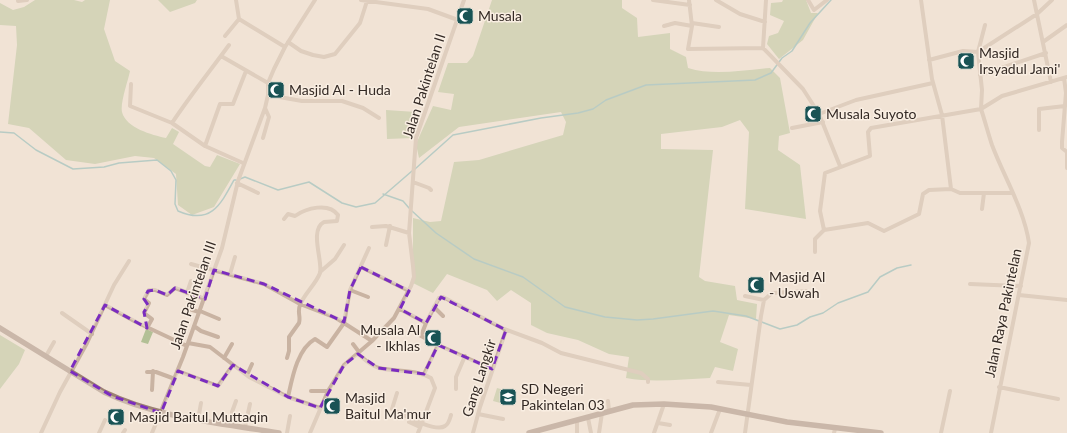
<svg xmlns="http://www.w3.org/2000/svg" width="1067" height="433" font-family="Lato,sans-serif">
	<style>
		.green { fill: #b3c096 }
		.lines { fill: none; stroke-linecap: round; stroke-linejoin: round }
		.stream { stroke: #74aeaf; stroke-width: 1.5 }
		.minor { stroke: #c9b3a2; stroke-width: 4 }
		.secondary { stroke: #9c8173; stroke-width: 5.5 }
		.marked { fill: none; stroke: #7b2cbf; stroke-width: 3; stroke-dasharray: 8 5; stroke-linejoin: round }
		.labels { text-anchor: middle; stroke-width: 3; stroke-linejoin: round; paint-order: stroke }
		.poi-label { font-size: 14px; fill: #332924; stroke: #f9eee2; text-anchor: start }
		.street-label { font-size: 14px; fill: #332924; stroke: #f9eee2 }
	</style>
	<rect width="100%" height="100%" fill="#f1e3d6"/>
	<path class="green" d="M35 0H74L82 2 85 0H110L104 29 115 61 130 71C128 81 120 103 122 112 126 128 152 135 166 138L172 128 179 132 173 144 205 166 210 167 217 155 240 164 214 207 192 215 178 205 176 174 154 158 135 156 95 164 66 160 29 128 8 124 17 45 16 26 0 25V3L13 10 24 7Z
		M158 0H197L195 3 170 12Z
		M492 0H622V8L637 18 638 37 670 33V49L686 57 688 68C714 76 743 70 770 68L780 78 790 133 779 136 778 150 800 165 806 219 745 209 749 132 740 120 722 127 661 134V149L713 150 699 277 705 281 735 286 737 300 757 304 756 319 729 315 720 342 738 349 733 371 715 367 710 378C682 379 654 383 626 378L629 357 609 354 578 340 547 333 531 325V303L511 290 497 301 487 290 447 274 433 293 413 283V218L430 222 441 221 454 162 479 160 563 135 566 122 561 112 459 127 419 158 416 144 433 106 451 110 454 94 438 92 448 63H467L473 56Z
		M783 0H806L811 13H818L803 40 779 59 767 44 769 36 778 33 784 21 770 15 771 3 782 2Z
		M386 110 416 112 413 138 387 139Z
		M146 329 153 332 148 344 141 342Z
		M0 335 25 350 19 364 0 389Z
		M497 388 508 391 504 404 493 401Z"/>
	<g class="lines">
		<path class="stream" d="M0 132 14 133 36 150 73 169 104 167 119 163 157 160 171 171 176 180 175 204 178 211C210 225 220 206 234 180H236
			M415 169 453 135 541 118 578 113 593 109 606 100 646 85 755 80 771 73 782 58 792 51 810 23 831 0
			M240 179 245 177 278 190 309 182 342 203 356 207 375 203 412 171
			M383 194 403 201 409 208
			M412 211 436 233 474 259 523 277 565 307 605 317 637 320 653 319 713 311 746 316 780 329 797 325 810 317 823 313 838 303 868 292 880 277 897 268 911 265"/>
		<path class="minor" d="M236 0 239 19
			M361 0 428 9 458 20
			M653 0 690 5
			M689 0 692 26 688 49 763 48
			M716 0 740 14 765 22
			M808 0 814 10 827 0
			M921 0 932 79 942 115 951 189
			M1034 0 1051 82
			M18 1 27 0
			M692 23 719 27
			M664 26 675 23 692 26
			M225 36 239 19 285 47
			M288 42 301 51 313 55 324 57 335 54 360 23 367 1
			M1043 42 1067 25
			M763 48 803 89 819 114 840 166
			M763 48 766 0
			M221 56 268 83
			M929 60 963 51 978 52 1037 14 1052 0
			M980 75 1046 53
			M1064 78 1066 93 1062 142V148L1067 152
			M131 84 130 106 172 123 205 146 243 163
			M268 95 302 101H342L363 108 379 118
			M981 109 1002 96 1067 77
			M981 109 982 90 978 52 985 25
			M819 114 856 100 933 83
			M172 123C190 96 210 71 229 45
			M792 128 823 122
			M1039 130V109L1065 106
			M263 138 269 117 265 108
			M205 146 220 104H233L246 71
			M1067 168V153
			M413 182 429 188 431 190
			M237 183 258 193
			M982 209 984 193
			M284 219 288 214 295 216C306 208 329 202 338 215L337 221 324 222C309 230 323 261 320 273 316 284 304 294 300 305 297 312 301 317 299 323L289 337V351L287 358
			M372 227 386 226 409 233
			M386 245 390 226
			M815 252V239L824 230
			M191 264 264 284 300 304 336 318 372 341
			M361 267 409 291
			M320 272 335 259 344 245
			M230 274 235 257
			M970 284 1021 286
			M350 290 368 297
			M187 293 191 281
			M1019 295 1067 300
			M745 296 764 300
			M105 305 136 322 187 346
			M434 307 443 316
			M186 308 199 312
			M400 309 426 323 421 336 438 345 424 374
			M200 311 219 319
			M62 313 92 334
			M426 323 439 298 443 297 504 329 542 343 561 353 641 373 648 379V382
			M194 326 201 331 218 337
			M147 328 152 319 144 313 149 303 144 299 149 290H155L167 295 175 288 205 299
			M188 343 210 347 249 377 288 397 320 408
			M353 344 359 352
			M438 345 492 369
			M358 354C364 359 371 366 379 368 397 372 415 369 431 378L435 388 418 433
			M46 356 54 342
			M224 358 232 344
			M178 371 218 386 233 365
			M147 372H156L175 379
			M247 375 252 364
			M718 382 751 385
			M999 387 1058 399
			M456 389V377L465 356
			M152 390 153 371
			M311 391H328
			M397 393 392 409C402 414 435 433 445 426 449 424 450 418 451 415
			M288 397C292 379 297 349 315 339L327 347 344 323 350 290 369 248
			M608 401 609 411
			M478 414 503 419
			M588 418 591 433
			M198 420 201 403
			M409 422 420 427
			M658 423 670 425
			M232 425V412L236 401
			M245 427 250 404
			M41 433 60 392 87 343 114 285 129 261
			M99 433 105 420
			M123 433 125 430
			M152 433 183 357 222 248 238 181 265 108 268 95V83L274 69 285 47 315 0
			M287 433 290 416
			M310 433 328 391 344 365 372 341 394 318 411 286 414 277 413 266 409 233 416 138 464 0
			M473 433 480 407 506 330
			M577 433V421
			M599 433 602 413
			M654 433 664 404
			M711 433 720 409
			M745 433 761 316 764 300 772 293 806 291
			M834 433 835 429
			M941 433 950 391
			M991 433 1029 243C1024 209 1004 177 992 145 988 133 985 121 981 109L871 128 868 132 870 156 825 173 820 211 824 230 868 223 884 231 919 214 923 194 929 190 951 189 960 193H1012"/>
		<path class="secondary" d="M0 328 104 392C158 418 220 423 279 433
			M529 433 633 405 664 404 711 407 787 422 881 433"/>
	</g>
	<path d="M0 0H1067V433H0ZM361 267 409 291 400 309 426 323 441 297 506 330 492 369 438 345 424 374 378 368 358 354 344 365 320 408 288 397 233 365 218 386 178 371 161 413 112 396 70 371 105 305 147 328 144 312 148 305 144 299 148 291 155 290 167 295 175 288 205 299 214 270 264 284 344 322 350 290Z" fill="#f1e3d6" fill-opacity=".55" fill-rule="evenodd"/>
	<path class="marked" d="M361 267 409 291 400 309 426 323 441 297 506 330 492 369 438 345 424 374 378 368 358 354 344 365 320 408 288 397 233 365 218 386 178 371 161 413 112 396 70 371 105 305 147 328 144 312 148 305 144 299 148 291 155 290 167 295 175 288 205 299 214 270 264 284 344 322 350 290Z"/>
	<defs>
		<symbol id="mosque-square" viewBox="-11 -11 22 22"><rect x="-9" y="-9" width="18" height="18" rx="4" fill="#195355" stroke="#f9eee2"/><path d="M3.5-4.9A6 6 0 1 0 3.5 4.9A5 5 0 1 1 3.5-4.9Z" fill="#fff"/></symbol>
		<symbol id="school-square" viewBox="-11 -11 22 22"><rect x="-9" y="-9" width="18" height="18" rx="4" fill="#195355" stroke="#f9eee2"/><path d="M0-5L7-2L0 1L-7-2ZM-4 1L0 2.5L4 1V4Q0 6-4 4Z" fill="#fff"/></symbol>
	</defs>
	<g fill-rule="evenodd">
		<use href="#mosque-square" x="455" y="6" width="20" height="20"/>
		<use href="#mosque-square" x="956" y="51" width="20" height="20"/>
		<use href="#mosque-square" x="266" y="80" width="20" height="20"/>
		<use href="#mosque-square" x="803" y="104" width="20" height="20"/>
		<use href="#mosque-square" x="746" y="275" width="20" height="20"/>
		<use href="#mosque-square" x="423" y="328" width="20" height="20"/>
		<use href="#school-square" x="498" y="387" width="20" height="20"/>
		<use href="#mosque-square" x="322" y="396" width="20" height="20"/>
		<use href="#mosque-square" x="106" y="407" width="20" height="20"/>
	</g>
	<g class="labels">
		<g class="poi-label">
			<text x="478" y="21">Musala</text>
			<text x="979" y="58">Masjid<tspan x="979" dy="16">Irsyadul Jami'</tspan></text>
			<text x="289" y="95">Masjid Al - Huda</text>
			<text x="826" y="119">Musala Suyoto</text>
			<text x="769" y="282">Masjid Al<tspan x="769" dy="16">- Uswah</tspan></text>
			<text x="420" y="335" text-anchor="end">Musala Al<tspan x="420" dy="16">- Ikhlas</tspan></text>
			<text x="521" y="394">SD Negeri<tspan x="521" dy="16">Pakintelan 03</tspan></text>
			<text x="345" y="403">Masjid<tspan x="345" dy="16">Baitul Ma'mur</tspan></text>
			<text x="129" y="422">Masjid Baitul Muttaqin</text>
		</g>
		<g class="street-label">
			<text transform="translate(424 86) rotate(-72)" y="5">Jalan Pakintelan II</text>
			<text transform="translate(193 295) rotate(-71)" y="5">Jalan Pakintelan III</text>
			<text transform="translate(1003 313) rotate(-78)" y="5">Jalan Raya Pakintelan</text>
			<text transform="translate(479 378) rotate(-72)" y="5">Gang Langkir</text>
		</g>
	</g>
</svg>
